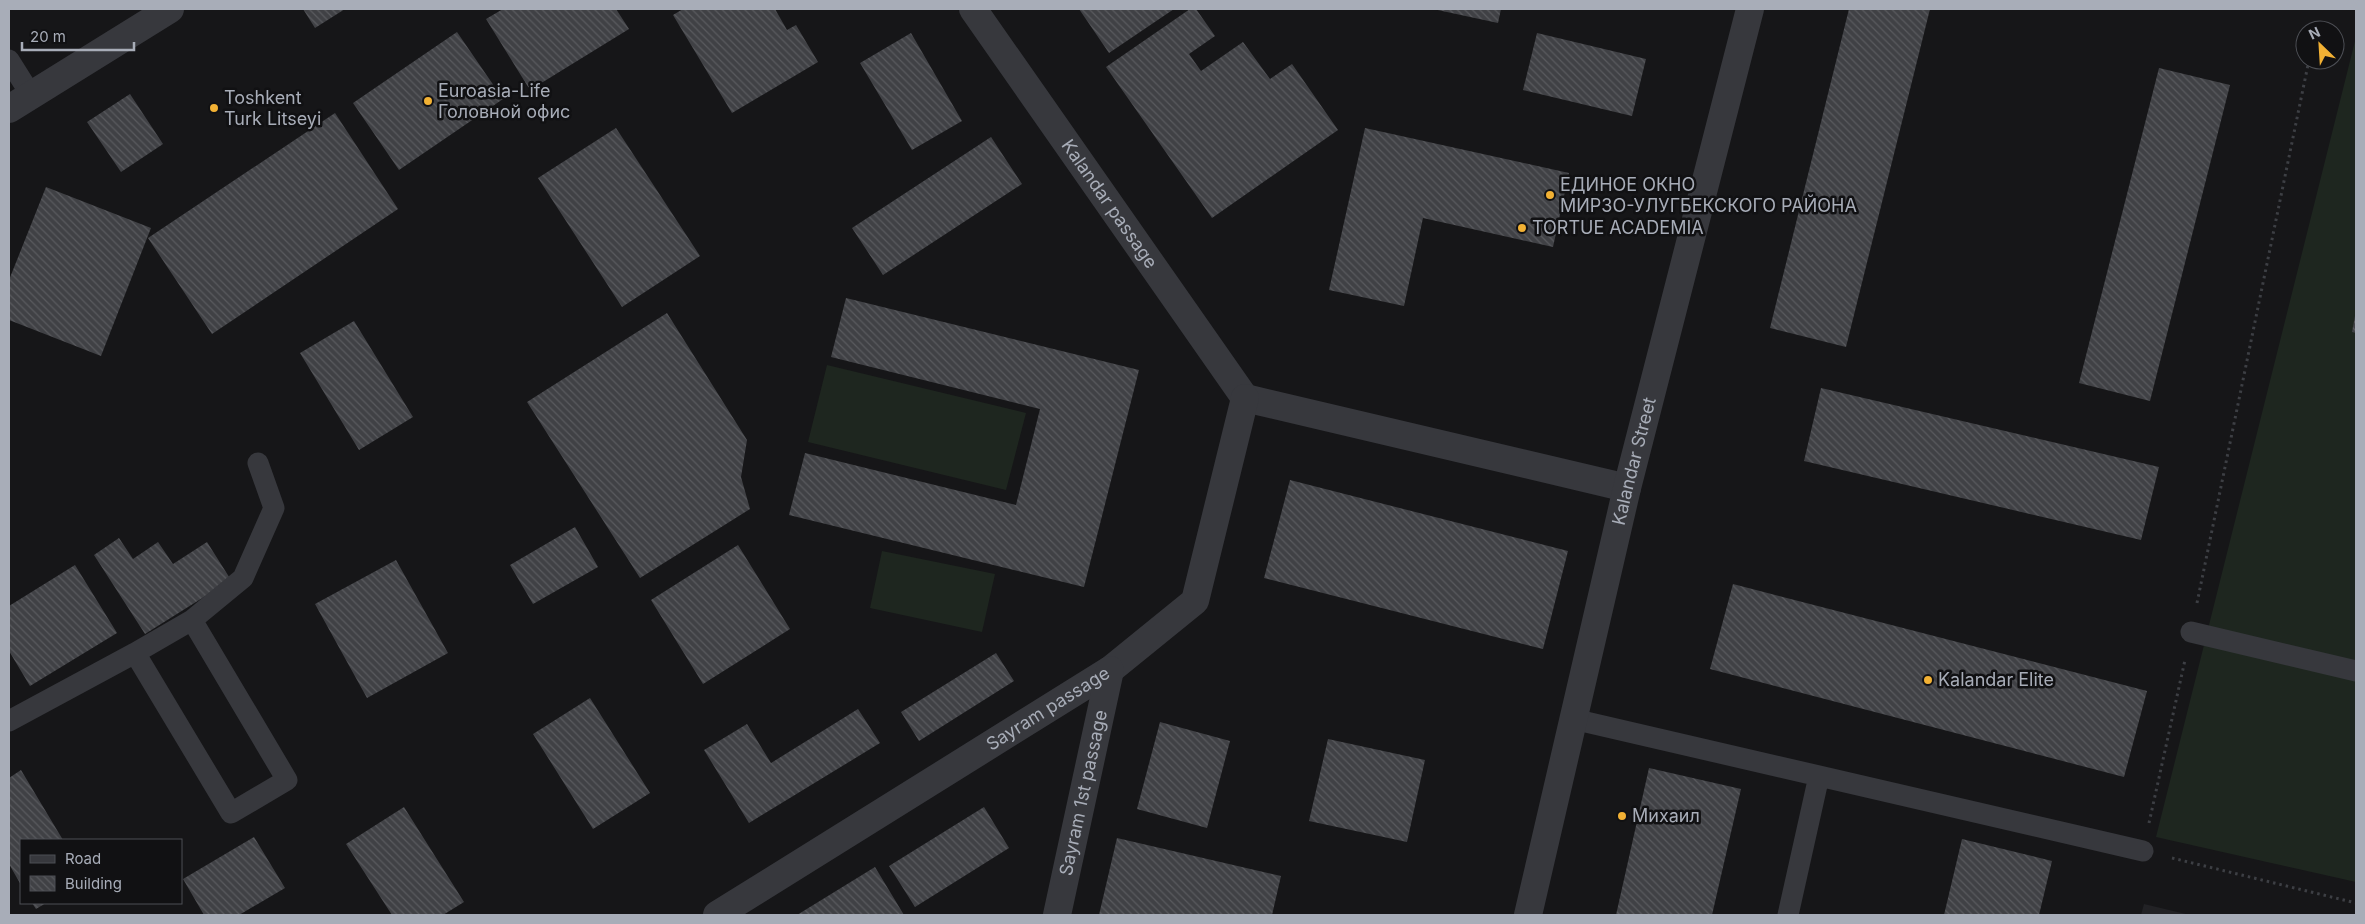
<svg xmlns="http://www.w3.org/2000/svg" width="2365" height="924" font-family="Inter,sans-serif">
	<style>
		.built { fill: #222225 }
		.garden { fill: #1e261f }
		.building { fill: url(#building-back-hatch) }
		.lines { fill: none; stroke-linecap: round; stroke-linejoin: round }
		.path { stroke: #3d3f44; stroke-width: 3; stroke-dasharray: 2.5 4; stroke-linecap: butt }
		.service { stroke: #37383d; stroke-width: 21 }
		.minor { stroke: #37383d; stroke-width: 28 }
		.tertiary { stroke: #37383d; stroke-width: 28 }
		.poi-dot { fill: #f2b134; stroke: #111113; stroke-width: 2 }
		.labels { text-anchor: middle; stroke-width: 5; stroke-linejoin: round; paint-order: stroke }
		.poi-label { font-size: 18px; fill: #a8adb8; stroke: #111113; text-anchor: start }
		.street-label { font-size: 18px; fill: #a8adb8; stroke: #111113 }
	</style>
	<defs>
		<pattern id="building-back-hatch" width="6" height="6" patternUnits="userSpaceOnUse" patternTransform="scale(1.25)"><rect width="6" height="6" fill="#404145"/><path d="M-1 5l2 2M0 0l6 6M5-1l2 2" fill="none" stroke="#595a5e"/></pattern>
	</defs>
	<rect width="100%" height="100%" fill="#161618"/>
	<path class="built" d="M2144 904 2190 915H2141Z"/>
	<path class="garden" d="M2356 37V882L2156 837Z
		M827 365 1026 413 1006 490 808 442Z
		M882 551 995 574 982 632 870 608Z"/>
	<path class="building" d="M303 9H345L315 28Z
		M503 9H616L629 29 530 90 486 19Z
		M683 9H775L787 30 796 25 818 62 732 113 673 15Z
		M1079 9H1174L1109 53Z
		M1190 9H1196L1215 36 1189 54 1201 71 1243 42 1270 79 1292 64 1338 130 1212 218 1106 67Z
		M1433 9H1501L1498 23Z
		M1849 9H1930L1846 347 1770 328Z
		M457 32 503 99 399 170 353 103Z
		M911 33 962 121 912 150 860 63Z
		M1537 33 1646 59 1632 116 1523 90Z
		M2159 68 2230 85 2150 401 2079 383Z
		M130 94 163 144 121 172 87 122Z
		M335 113 398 209 212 334 148 238Z
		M616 128 700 256 622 307 538 178Z
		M1365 128 1569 173 1553 247 1423 218 1404 306 1329 290Z
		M991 137 1022 184 883 275 852 228Z
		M46 187 151 228 101 356 9 320V280Z
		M846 298 1139 370 1084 587 789 515 805 453 1016 505 1040 409 831 357Z
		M667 313 747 440 741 477 750 509 640 578 527 402Z
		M2355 316H2356V333L2352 332Z
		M354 321 413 417 359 450 300 353Z
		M1821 388 2159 467 2141 540 1804 461Z
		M1290 480 1568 551 1543 649 1264 578Z
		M575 527 598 567 533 604 510 565Z
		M119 538 133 559 158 542 173 564 207 542 231 580 145 634 94 555Z
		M738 545 790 629 703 684 651 600Z
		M396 560 448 653 367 698 315 604Z
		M75 565 117 633 30 686 9 651V606Z
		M1733 584 2147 691 2124 777 1710 669Z
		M996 653 1014 681 919 741 901 712Z
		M590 698 650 793 593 829 533 734Z
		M858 709 880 743 749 823 704 750 747 724 771 763Z
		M1160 722 1230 741 1207 828 1137 809Z
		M1328 739 1425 760 1407 842 1309 821Z
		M1649 768 1741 789 1712 915H1616Z
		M21 770 63 840H21V885L9 864V778Z
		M404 807 464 902 443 915H392L346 844Z
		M984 807 1009 848 915 907 889 866Z
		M254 837 285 888 239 915H204L183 879Z
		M1117 838 1281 876 1272 915H1099Z
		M1962 839 2052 861 2039 915H1944Z
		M875 867 904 915H797Z
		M32 903H46L36 909Z"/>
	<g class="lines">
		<path class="path" d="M2197 603 2309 60
			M2149 823 2185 660
			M2172 858 2356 903"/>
		<path class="service" d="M9 60 31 95
			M2191 632 2356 671
			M135 653 192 620
			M1573 719 2143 851
			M9 721 135 653 231 813 287 780 192 620 243 578 274 508 258 463
			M1788 915 1819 776"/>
		<g class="minor">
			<path id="s1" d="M973 9 1245 398"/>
			<path d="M9 109 170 9"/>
			<path d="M1245 398 1627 488"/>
			<path id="s2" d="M717 915 1110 670 1195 601 1245 398"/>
			<path id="s3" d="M1057 915 1110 670"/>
		</g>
		<path class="tertiary" id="s4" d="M1528 915 1627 488 1750 9"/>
	</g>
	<g class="poi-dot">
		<circle cx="428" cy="101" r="5"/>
		<circle cx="214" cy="108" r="5"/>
		<circle cx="1550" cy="195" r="5"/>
		<circle cx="1522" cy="228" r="5"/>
		<circle cx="1928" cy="680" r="5"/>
		<circle cx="1622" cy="816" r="5"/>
	</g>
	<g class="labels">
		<g class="poi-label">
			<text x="438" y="97">Euroasia-Life<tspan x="438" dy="21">Головной офис</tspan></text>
			<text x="224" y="104">Toshkent<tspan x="224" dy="21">Turk Litseyi</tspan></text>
			<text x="1560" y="191">ЕДИНОЕ ОКНО<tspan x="1560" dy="21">МИРЗО-УЛУГБЕКСКОГО РАЙОНА</tspan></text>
			<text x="1532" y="234">TORTUE ACADEMIA</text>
			<text x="1938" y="686">Kalandar Elite</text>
			<text x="1632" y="822">Михаил</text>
		</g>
		<g class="street-label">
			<text dy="6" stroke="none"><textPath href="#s1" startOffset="238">Kalandar passage</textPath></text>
			<text dy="6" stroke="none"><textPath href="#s4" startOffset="466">Kalandar Street</textPath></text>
			<text dy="6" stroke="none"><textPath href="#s2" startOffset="390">Sayram passage</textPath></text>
			<text dy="6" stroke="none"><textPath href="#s3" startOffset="125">Sayram 1st passage</textPath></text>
		</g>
	</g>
	<rect width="2365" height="924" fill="none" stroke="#a8adb8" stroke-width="20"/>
	<rect x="20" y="839" width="162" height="65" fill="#111113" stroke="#4d4f55"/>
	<rect x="30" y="855" width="25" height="8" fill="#37383d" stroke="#4d4f55"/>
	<text x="65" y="864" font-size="15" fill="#a8adb8">Road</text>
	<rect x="30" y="876" width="25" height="15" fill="url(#building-back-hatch)" stroke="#4d4f55"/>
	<text x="65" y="889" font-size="15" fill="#a8adb8">Building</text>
	<g transform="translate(2320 45) rotate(335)"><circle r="24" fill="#111113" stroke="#4d4f55"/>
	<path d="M0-4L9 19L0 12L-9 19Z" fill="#f2b134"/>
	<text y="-8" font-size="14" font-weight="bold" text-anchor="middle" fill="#a8adb8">N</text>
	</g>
	<path d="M22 42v8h112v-8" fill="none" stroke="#a8adb8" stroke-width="2.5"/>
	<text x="30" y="42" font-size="15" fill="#a8adb8" stroke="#111113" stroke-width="4" paint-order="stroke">20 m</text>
</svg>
